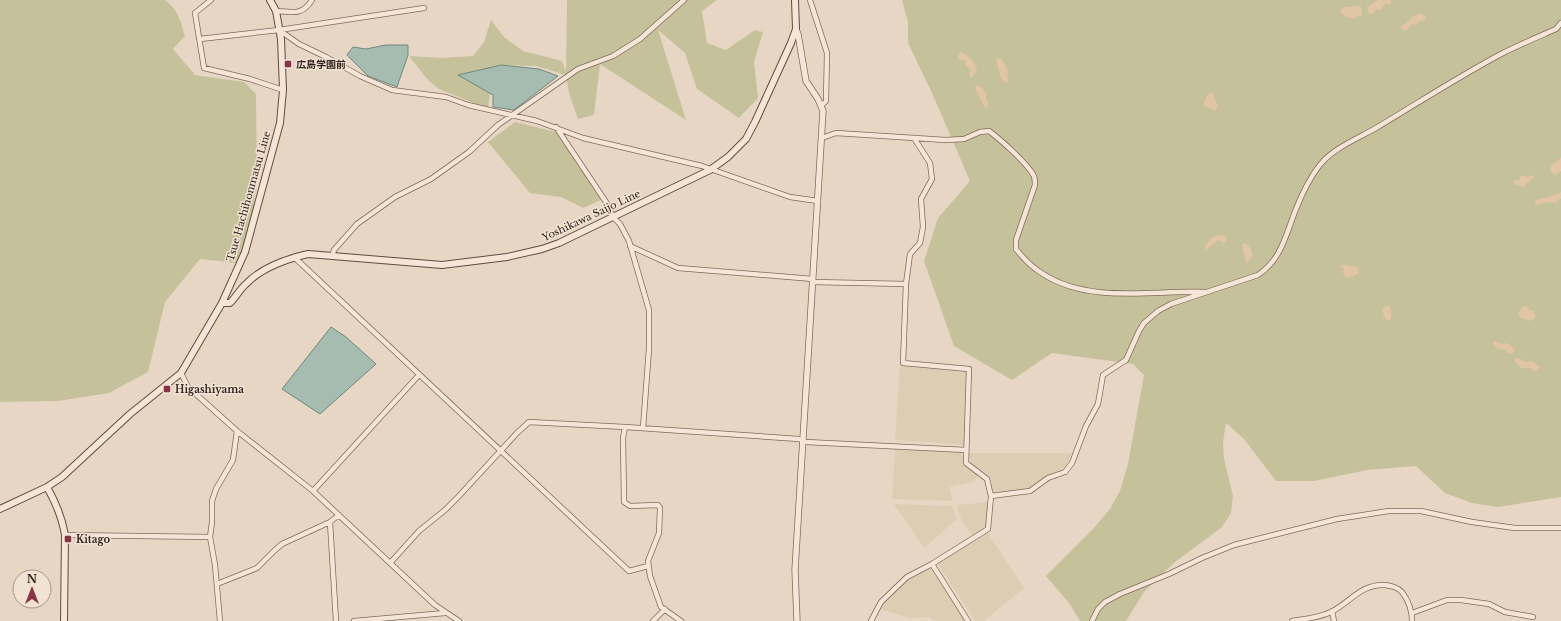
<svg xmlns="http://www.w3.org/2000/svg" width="1561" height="621" font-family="'Libre Baskerville','Noto Sans JP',serif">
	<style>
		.farmland { fill: #ddceb3 }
		.green { fill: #c5c19a }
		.sand { fill: #e1c5a5 }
		.water { fill: #a6bcb1; stroke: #6e897d }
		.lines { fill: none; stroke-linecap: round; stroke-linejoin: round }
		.minor-casing { stroke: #81695d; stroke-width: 6 }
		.tertiary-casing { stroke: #81695d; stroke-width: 7 }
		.secondary-casing { stroke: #634a40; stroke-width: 8 }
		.minor { stroke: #f4e5d7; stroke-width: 4.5 }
		.tertiary { stroke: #f4e5d7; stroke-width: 5.5 }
		.secondary { stroke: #f4e5d7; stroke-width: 6 }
		.poi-dot { fill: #893446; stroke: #f1e2d3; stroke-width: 1.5 }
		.labels { text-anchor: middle; stroke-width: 3; stroke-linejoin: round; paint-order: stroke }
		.poi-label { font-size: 10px; font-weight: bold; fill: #33251f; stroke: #f1e2d3; text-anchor: start }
		.street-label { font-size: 10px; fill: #33251f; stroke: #f1e2d3 }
	</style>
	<rect width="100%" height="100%" fill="#e8d6c5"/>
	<path class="farmland" d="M900 366 967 372 966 445 895 440Z
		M895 447 962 452 963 464 978 476 974 482 949 487 953 501 892 499Z
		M968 453H1072L1067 464 1055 476 1037 483 1028 489 994 495 991 477 969 462Z
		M988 502 985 528 972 535 961 519 957 505Z
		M894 504 952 506 957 519 924 548Z
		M988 533 1024 588 984 621H975L938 564Z
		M931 568 965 621H936L928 617 910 618 883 610 881 607 906 581Z"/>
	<path class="green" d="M0 0H165C179 11 180 20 185 36L173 49 195 75 244 82 256 94 257 180 250 230 237 263 200 259 165 302 148 372 109 393 58 401 0 402Z
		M567 0H717L702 11 707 43 726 50 755 30 763 32 754 62 758 98 739 118 697 89 685 53 658 30 686 120 600 64 594 115 578 119 569 93 566 75 536 66 501 65 458 75 490 93 488 109 439 89 428 80 409 56 441 58 473 56 484 42 491 20 504 37 523 51 562 61 566 72Z
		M902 0H1561V497L1498 507 1472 503 1445 493 1416 466 1367 470 1314 481H1276L1244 439 1226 423 1223 442 1224 459 1233 496 1231 513 1222 527 1175 562 1159 577 1144 592 1126 621H1080L1069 603 1046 576 1093 529 1110 509 1120 491 1128 464 1144 375 1133 364 1052 353 1012 380 954 346 924 261 938 218 970 181 932 93 908 43V22Z
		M515 122 560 133 601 200 583 208 561 197 530 193 488 142Z"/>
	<path class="sand" d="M1378 0H1390L1391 1 1390 5 1385 4 1379 11 1376 9 1374 13 1369 14 1367 7Z
		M1359 6 1362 8V17L1358 16 1354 19 1346 17 1340 11 1345 7Z
		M1422 13 1426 18 1425 20 1417 22V25L1412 24 1406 31 1400 28C1404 23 1410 21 1413 16Z
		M960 52C970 55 975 62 977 71L971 78 969 74 971 70 965 65V61L958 59 957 56Z
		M996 58 1002 59 1008 71 1007 75 1008 81 1006 83 1002 80V78L1000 76Z
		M976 85 981 87 987 95 986 98 988 102 987 109 981 101 975 87Z
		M1210 93 1214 94C1214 99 1217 103 1218 107L1214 111C1211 107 1206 108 1203 104L1205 101 1207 95Z
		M1561 158V171L1555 175 1550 171 1551 166Z
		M1521 175 1527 177 1533 175 1534 177 1523 187 1514 184V180H1519Z
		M1561 192V198L1555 203 1548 202 1535 205V201C1544 197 1552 197 1561 192Z
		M1218 235H1224L1227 240 1224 243 1218 240 1206 250 1205 246 1211 238Z
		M1243 243C1250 245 1253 251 1252 258L1246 263C1245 256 1242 250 1243 243Z
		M1341 264 1356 267 1359 271 1358 274 1347 278 1343 274 1344 269 1341 267Z
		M1389 305 1391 311V319L1388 321 1383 317 1384 314 1383 311V308Z
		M1528 306 1529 310 1534 311 1535 318 1530 321 1520 318 1518 314 1522 307Z
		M1494 341 1502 344 1507 343 1515 349 1512 354 1507 352V350L1499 349 1493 345V342Z
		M1515 358 1521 359 1525 362 1532 361 1540 367 1537 371H1533L1532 368H1521L1515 362Z"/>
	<path class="water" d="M386 45H408V55L397 87 368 76 347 55 353 47 366 49Z
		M501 65 539 69 558 76 514 110 493 107V95L458 75Z
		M331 327 346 337 376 364 320 414 282 389Z"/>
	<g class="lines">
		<defs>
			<path id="minor" d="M211 0 195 13 204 68 250 79 283 90
				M810 0 827 53 826 101 822 105
				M276 11C292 12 302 16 312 0
				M279 30 299 44 326 57 360 76 392 90 446 97 468 105 537 121 583 138 702 166 790 197 818 201
				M200 39 279 30 424 8
				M556 127 606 202 613 217 620 224 629 241 649 310V349L643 428
				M822 138 836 133 946 140 964 139 980 132 989 131C1001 140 1028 164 1034 176 1035 179 1035 182 1035 185L1016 240V249C1023 258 1033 268 1043 274 1090 304 1152 290 1205 292
				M630 246 678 268 813 279
				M332 256 334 250 357 224 395 197 431 179 469 152 498 125 578 69 613 56 640 39 684 0
				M294 257 629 571 648 566
				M813 282 906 284
				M181 373 188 387 237 431 313 491 435 605 459 621
				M625 427 623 438 624 502 630 506 658 505 660 508 659 533 648 561 650 576 661 607 681 621
				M313 491 419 375
				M991 496 1030 491 1048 478 1065 472 1072 463 1086 426 1098 404 1103 375 1126 360 1139 331 1144 323 1158 311 1171 304 1258 275C1282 259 1286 234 1296 209 1302 194 1309 179 1319 166 1333 148 1357 139 1376 128 1418 103 1458 77 1501 54 1519 45 1538 37 1556 29L1561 23
				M330 522 336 621
				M65 535 210 537
				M391 562 419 531 445 510 458 497 517 433 529 422 625 427 799 439 806 442 966 450
				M932 564 968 621
				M217 584 257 568 274 551 282 544 330 522 339 515
				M1332 611 1334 621
				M1412 613 1447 600H1461L1489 604 1505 612 1533 617
				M220 621 215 565 210 537 212 522V501L216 489 233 460 237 431
				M354 621 445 613
				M653 621 665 609
				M871 621 881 602 907 577 932 564 988 529 991 496 987 479 966 463 969 369 903 363 906 284 910 254 920 243 923 227 921 199 932 179 930 163 914 138
				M1092 621 1098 609 1105 602 1120 594 1169 574 1202 558 1234 545 1337 519 1389 511H1421L1472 522 1515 528H1561
				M1292 621C1305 619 1318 618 1331 612 1351 602 1360 584 1385 585 1392 586 1397 587 1402 592 1408 600 1412 611 1412 621"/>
			<path id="tertiary" d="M796 29 798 34 806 81 818 99 823 111 795 570 797 621"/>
			<path id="secondary" d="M222 303H230C236 297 240 289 246 284 262 267 286 259 308 254L442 265 507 257 542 249 559 243 710 170 728 157 746 139 755 122 791 43 796 29 795 0
				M47 487C56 503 62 517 65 535L64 621
				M0 509 47 487 62 477 130 414 181 373 222 303 245 252 280 123 283 90 281 39 276 11 270 0"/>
		</defs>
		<use href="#minor" class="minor-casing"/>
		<use href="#tertiary" class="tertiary-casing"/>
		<use href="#secondary" class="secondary-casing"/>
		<use href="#minor" class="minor"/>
		<use href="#tertiary" class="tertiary"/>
		<use href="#secondary" class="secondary"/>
	</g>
	<g class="poi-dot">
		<rect x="284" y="60" width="8" height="8" rx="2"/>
		<rect x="163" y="385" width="8" height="8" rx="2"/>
		<rect x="64" y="535" width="8" height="8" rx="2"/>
	</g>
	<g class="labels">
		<g class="poi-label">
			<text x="296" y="68">広島学園前</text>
			<text x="175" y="393">Higashiyama</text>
			<text x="76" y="543">Kitago</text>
		</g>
		<g class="street-label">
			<text transform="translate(248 196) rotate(-74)" y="4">Tsue Hachihonmatsu Line</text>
			<text transform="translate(591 215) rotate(-25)" y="4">Yoshikawa Saijo Line</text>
		</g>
	</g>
	<g transform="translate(32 589)"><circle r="19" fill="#f1e2d3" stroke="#a5968b"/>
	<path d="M0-3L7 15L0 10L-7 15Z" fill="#893446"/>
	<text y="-6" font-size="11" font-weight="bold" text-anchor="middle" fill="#33251f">N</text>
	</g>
</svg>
